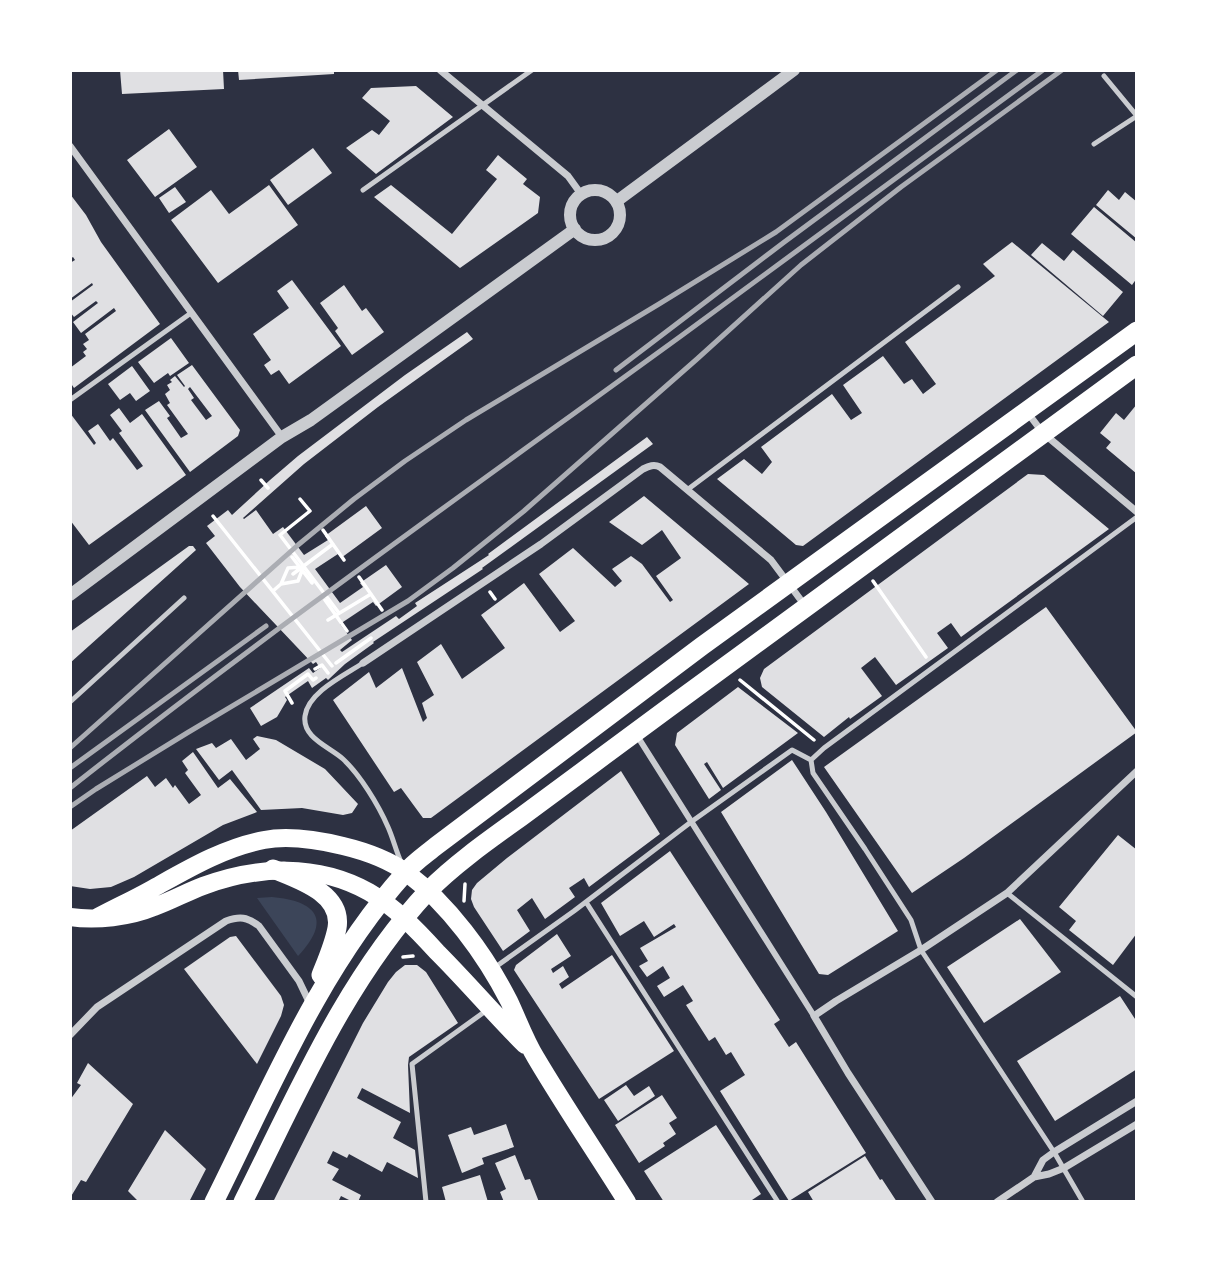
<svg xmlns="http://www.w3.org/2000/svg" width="1207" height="1272" font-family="Quicksand,sans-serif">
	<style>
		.green { fill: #3c4559 }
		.building { fill: #e0e0e3; fill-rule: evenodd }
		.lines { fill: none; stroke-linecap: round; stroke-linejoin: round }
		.path { stroke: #fff; stroke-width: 3.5 }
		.service { stroke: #caccd0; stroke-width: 5 }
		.pedestrian { stroke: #caccd0; stroke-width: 6 }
		.minor { stroke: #caccd0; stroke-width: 7 }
		.tertiary { stroke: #caccd0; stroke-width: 12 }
		.primary { stroke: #fff; stroke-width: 18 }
		.trunk { stroke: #fff; stroke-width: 19 }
		.rail { stroke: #abadb3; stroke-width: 5 }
	</style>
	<rect width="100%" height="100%" fill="#2d3142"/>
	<path class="green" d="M272 897C317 901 332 920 298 956L257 898Z"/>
	<path class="building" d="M120 70H223L224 89 122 94Z
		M238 70H334V74L239 80Z
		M416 86 453 117 376 174 346 148 372 130 379 135 390 121 362 98 371 88Z
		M169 129 197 167 155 197 127 160Z
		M313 148 332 173 288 205 270 180Z
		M498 155 527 179 523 184 540 197 538 213 460 268 374 197 391 185 452 234 497 179 486 170Z
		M269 185 298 225 218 283 171 220 211 190 229 214Z
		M175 187 186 202 169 213 159 198Z
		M1108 190 1119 200 1125 192 1137 202V239L1096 205Z
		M70 194 86 215 101 242 160 324 74 388 70 382V368L86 356 83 352 87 349 83 344 89 340 85 334 116 311 114 308 81 333 73 322 98 303 96 301 74 317 70 312V302L93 285 92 283 70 299V263L75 260 73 257 70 259Z
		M1094 207 1137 243V278L1132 285 1071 234Z
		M1012 242 1109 322 803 546 796 545 717 479 744 459 762 474 772 462 761 447 832 394 851 420 862 413 843 385 883 356 904 384 912 379 923 394 936 384 905 342 995 276 983 264Z
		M1042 243 1064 261 1073 250 1123 292 1103 316 1031 255Z
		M292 280 341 346 289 384 279 370 271 375 264 365 271 360 253 334 289 308 277 291Z
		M344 285 362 311 366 308 384 332 352 355 335 331 338 328 320 303Z
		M467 332 473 339 378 407 304 464 243 518 244 519 256 510 273 534 283 527 304 555 328 540 325 536 366 506 382 528 341 558 338 554 315 569 340 603 363 587 360 583 386 565 402 587 376 606 373 602 340 624 352 640 340 650 342 652 396 616 399 619 417 606 415 603 489 555 488 554 647 437 653 444 482 568 483 569 373 642 374 643 345 664 328 680 326 678 312 688 308 681 285 697 287 700 277 717 261 726 250 708 309 668 313 673 320 668 316 662 313 664 240 587 206 543 215 536 207 526 228 510 232 515 270 480 298 456 405 375Z
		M171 338 189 363 170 376 168 373 154 383 138 362Z
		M192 365 240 430 238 436 190 472 145 410 159 401 170 416 167 418 181 438 188 434 167 405 170 403 165 394 170 390 167 385 172 382 170 380 175 376 184 387 185 386 177 375ZM190 387 212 416 206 420 191 400 194 398 188 389Z
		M132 366 150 391 136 401 130 393 120 400 108 384Z
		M1137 404V474L1106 448 1111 442 1100 433 1116 413 1124 420Z
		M119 408 130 423 142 414 186 475 89 545 70 520V413L94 445 96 443 88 431 98 424 110 441 113 438 137 470 143 466 119 433 122 431 110 415Z
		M1028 474 1044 475 1109 529 961 637 951 623 937 633 948 648 896 685 875 657 861 668 882 696 850 719 849 717 824 737 762 687 760 678 764 669Z
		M644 496 749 584 431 818H423L401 788 394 792 333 700 369 672 376 688 402 668 423 722 427 718 422 703 434 695 417 662 441 644 462 679 505 648 481 615 524 583 560 632 575 621 539 574 573 548 615 587 622 581 612 569 631 556 642 564 670 602 673 600 656 576 681 558 662 530 642 545 609 522Z
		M189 546H193L196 550 70 663V632Z
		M1046 607 1137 732 964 858 912 893 824 767Z
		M738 687 798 733 723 788 707 762 704 764 721 790 709 799 675 745 677 733Z
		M257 736 276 740 325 769 358 804 352 813 343 815 302 808 261 810 232 770 219 780 196 749 212 743 216 748 231 739 246 760 260 749 253 739Z
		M193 752 218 788 230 779 257 812 223 825 134 877 111 887 90 889 70 886V831L147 776 155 787 166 778 173 788 175 785 189 804 201 795 185 773 188 770 182 761Z
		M792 760 826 812 898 931 828 975 819 974 721 812Z
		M621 771 660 834 589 887 584 878 569 888 575 897 545 919 532 898 517 910 530 931 503 951 474 907 471 899 472 890 477 883 507 858Z
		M1118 835 1137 850V933L1113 965 1069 930 1076 921 1059 907Z
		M670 851 780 1020 774 1024 789 1047 796 1042 866 1153 789 1201 720 1091 745 1075 731 1052 726 1055 715 1037 709 1041 686 1005 693 1001 683 985 664 997 657 986 670 978 663 966 647 977 639 966 648 961 640 948 676 927 674 924 654 937 644 921 620 936 601 903Z
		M1020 919 1061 972 984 1023 947 967Z
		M557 934 571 956 551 969 553 973 563 966 569 977 559 984 562 989 612 955 674 1051 599 1099 514 970 516 965Z
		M236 936 281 996 284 1005 281 1016 257 1064 184 969 230 937Z
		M405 965H417L426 972 458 1023 409 1057 408 1065 410 1113 362 1088 357 1098 401 1122 393 1138 415 1150 418 1178 387 1162 382 1172 349 1154 347 1158 333 1151 327 1163 339 1169 332 1180 361 1195 358 1202H353L341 1196 339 1200 344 1202H273L363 1023 388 982 396 972Z
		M1120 996 1137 1022V1069L1055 1121 1017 1061Z
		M88 1063 133 1104 86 1182 81 1180 70 1198V1100L81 1085 77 1083Z
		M626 1085 634 1096 649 1086 655 1096 618 1121 604 1100Z
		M662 1095 677 1118 669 1123 676 1134 663 1143 665 1146 639 1163 615 1125Z
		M506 1124 514 1147 482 1158 484 1164 462 1173 448 1135 471 1127 474 1135Z
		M716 1125 761 1194 749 1202H664L644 1171Z
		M165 1130 206 1169 189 1202H139L128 1191Z
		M515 1155 525 1180 530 1179 539 1202H504L500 1192 506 1189 495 1163Z
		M865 1156 880 1180 882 1179 897 1202H825L824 1200 820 1202H814L808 1192Z
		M480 1175 488 1202H446L442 1187Z"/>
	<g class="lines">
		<path class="path" d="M261 480 268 488
			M300 499 310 511 280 535 339 613
			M213 516 332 666
			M323 530 344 560
			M292 557 312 583
			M293 574 333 544
			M359 577 382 610
			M873 581 926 657
			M281 584 298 581 303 568
			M273 591 281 584 288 568 301 567
			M490 592 495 599
			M325 600 347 631
			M328 620 371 594
			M336 663 371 638
			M315 669 322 665 328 673
			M740 680 814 740
			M292 703 285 691 308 674 313 680 316 678
			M464 901 465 884
			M403 957 413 956"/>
		<path class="service" d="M1104 76 1137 116
			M1094 144 1137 116
			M363 190 532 70
			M70 400 191 313
			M687 490 958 287
			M363 663C345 675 308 692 305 716 302 738 330 747 343 759 360 775 378 804 388 827 393 838 396 851 401 862
			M70 702 184 598
			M811 760 813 773 865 849 911 920 921 950 1054 1152 1083 1202
			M1007 893 1137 997
			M586 902 778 1202
			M494 968 574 911 691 822 792 750 811 760 824 748 1137 517
			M426 1202 412 1064 487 1010"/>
		<path class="pedestrian" d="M636 734 814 1016"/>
		<path class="minor" d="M440 70 568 176 581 194
			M70 146 282 437
			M1027 412 1043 433 1137 512
			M363 663 541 544 643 469C649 466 654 464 660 467L771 560 806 607
			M70 1035 97 1007 226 921C240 916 247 917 259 926L299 981 311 1006
			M1034 1177 1043 1160 1054 1152 1137 1101
			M932 1202 848 1073 814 1016 836 1001 921 950 1007 893 1137 771
			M997 1202 1034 1177 1049 1174 1064 1168 1137 1124"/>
		<path class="tertiary" d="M570 215a25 25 0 1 1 50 0a25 25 0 1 1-50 0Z
			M617 201 794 70
			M70 595 282 437 311 420 575 229"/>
		<path class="primary" d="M70 917C96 921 130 917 154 907 171 901 187 892 203 886 257 866 317 863 369 892 395 907 417 930 437 952 467 982 495 1015 525 1045
			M96 918C115 908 134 899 152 889 188 869 223 848 264 840 290 835 318 840 343 846 364 851 389 860 407 873 448 904 485 954 509 1001 518 1020 525 1040 536 1058 565 1107 597 1154 627 1202"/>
		<path class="trunk" d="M273 869C297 879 343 893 337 928 334 944 327 960 321 975
			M214 1202C270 1090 320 968 404 874 413 863 425 855 436 846L702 646 1137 331
			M243 1202C297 1095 345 980 428 891 456 863 489 840 521 817 570 781 618 745 667 709 824 595 980 479 1137 365"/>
		<path class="rail" d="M616 370 783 243 1017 70
			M70 748 298 545 354 499 405 461 466 420 659 304 776 232 997 70
			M70 768 266 626
			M70 788C269 631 476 485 681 336 802 248 922 158 1043 70
			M70 807 96 789 187 733 408 601 453 568 524 511 697 359 801 265 901 187 1062 70"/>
	</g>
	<rect width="1207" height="1272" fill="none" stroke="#ffffff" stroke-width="144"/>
</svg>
